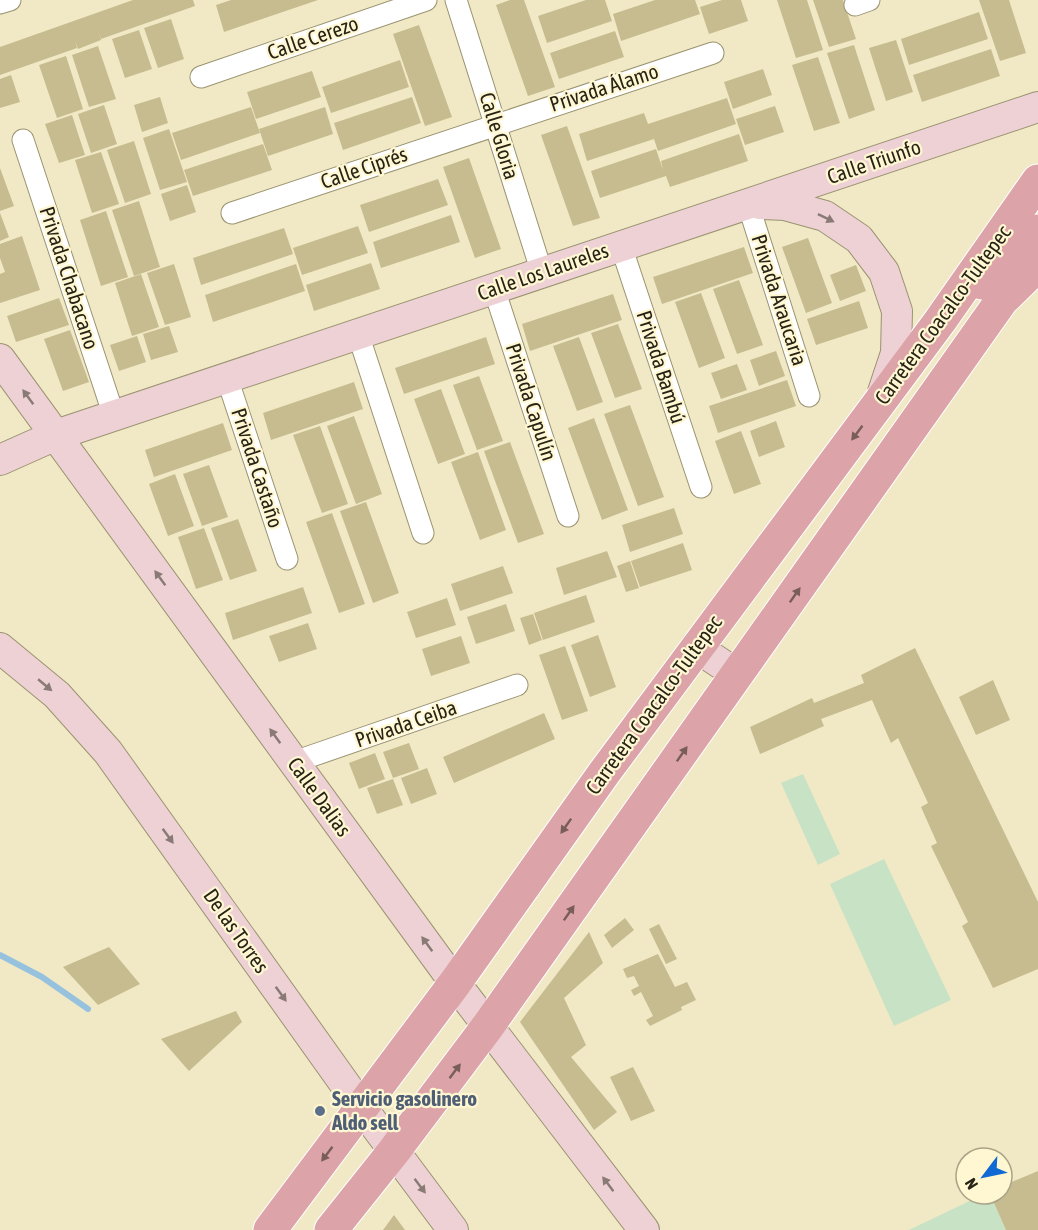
<svg xmlns="http://www.w3.org/2000/svg" width="1038" height="1230" font-family="'Asap Condensed',sans-serif">
	<style>
		.green { fill: #c8e2c5 }
		.lines { fill: none; stroke-linecap: round; stroke-linejoin: round }
		.stream { stroke: #96c2de; stroke-width: 6 }
		.building { fill: #c6bc8f }
		.street-casing { stroke: #9a9371; stroke-width: 23 }
		.secondary-casing { stroke: #9a9371; stroke-width: 32 }
		.primary-casing { stroke: #fff; stroke-width: 35 }
		.street { stroke: #fff; stroke-width: 21 }
		.secondary { stroke: #edd1d4; stroke-width: 30 }
		.primary { stroke: #dca3a9; stroke-width: 33 }
		.oneway { fill: #8a7a76 }
		.oneway2 { fill: #785d59 }
		.service-dot { fill: #5c6f8a; stroke: #fff7d2; stroke-width: 2 }
		.labels { text-anchor: middle; stroke-width: 4.5; stroke-linejoin: round; paint-order: stroke }
		.street-label { font-size: 21px; fill: #272417; stroke: #fff7d2 }
		.service-label { font-size: 21px; font-weight: bold; fill: #4e5e75; stroke: #fff7d2; text-anchor: start }
	</style>
	<rect width="100%" height="100%" fill="#f1e9c5"/>
	<path class="green" d="M803 774 840 854 818 865 781 783Z
		M884 859 951 1000 894 1026 830 884Z
		M984 1194H990L1006 1230H909Z"/>
	<g class="lines">
		<path class="stream" d="M0 955 42 977 88 1009"/>
	</g>
	<path class="building" d="M133 0H193L195 6 101 39 98 30 101 40 78 49 75 41 77 48 0 75V47Z
		M231 0H318L224 32 216 5Z
		M510 0H524L555 87 528 96 496 5Z
		M586 0H605L612 21 547 43 538 16Z
		M655 0H695L700 14 621 41 613 14Z
		M722 0H741L748 21 709 34 700 7Z
		M777 0H807L823 50 796 58Z
		M813 0H843L856 39 829 47Z
		M979 0H1009L1026 53 1000 61Z
		M979 12 988 39 909 65 901 39Z
		M171 19 184 59 158 68 144 28Z
		M419 25 452 117 425 126 393 34Z
		M139 30 152 69 125 78 112 39Z
		M615 31 624 57 559 79 550 53Z
		M896 40 913 92 886 101 869 48Z
		M854 45 875 110 849 119 827 53Z
		M98 46 116 99 89 107 72 55Z
		M991 49 1000 76 922 102 913 75Z
		M66 56 83 109 57 118 39 65Z
		M818 57 840 123 814 131 792 65Z
		M400 60 409 87 331 113 322 87Z
		M763 69 772 95 733 109 724 82Z
		M312 71 321 97 256 119 247 92Z
		M11 75 20 102 0 108V79Z
		M160 97 168 123 142 132 134 105Z
		M412 97 421 123 343 150 334 123Z
		M727 98 736 124 658 151 654 139 587 161 579 134 644 113 648 124Z
		M104 105 117 144 91 153 78 114Z
		M775 106 784 132 745 145 736 119Z
		M251 107 260 133 181 160 172 133Z
		M325 107 333 134 268 156 259 129Z
		M72 115 85 155 59 163 45 124Z
		M567 126 600 218 573 226 541 135Z
		M169 129 187 182 160 190 143 138Z
		M739 134 748 161 670 187 666 176 600 198 591 171 656 149 663 170 661 161Z
		M134 141 151 194 125 203 107 150Z
		M263 144 272 170 193 196 184 170Z
		M101 152 119 204 92 213 75 160Z
		M469 158 501 249 475 258 443 167Z
		M0 168 14 206 0 211Z
		M438 179 448 205 369 232 360 205Z
		M187 185 196 212 170 221 161 194Z
		M139 201 160 267 134 276 112 210Z
		M106 211 128 277 101 286 80 220Z
		M0 213 9 237 0 241Z
		M451 215 460 242 381 268 373 242Z
		M358 226 368 253 302 275 293 248Z
		M284 228 293 254 201 285 193 258Z
		M22 236 40 290 0 303V274L5 272 0 258V244Z
		M808 238 832 303 806 313 782 247Z
		M744 247 753 273 662 304 653 277Z
		M371 263 380 289 314 311 306 285Z
		M174 264 191 317 165 325 147 273Z
		M296 264 305 291 213 322 205 295Z
		M856 265 866 291 840 301 830 275Z
		M141 274 159 327 132 336 115 283Z
		M739 280 763 345 737 354 713 289Z
		M701 293 725 358 699 368 675 302Z
		M613 294 622 320 530 351 522 324Z
		M59 298 69 325 16 342 7 316Z
		M859 301 868 328 816 345 807 319Z
		M618 324 642 389 615 398 591 333Z
		M169 326 178 352 151 360 143 334Z
		M70 330 89 382 63 391 44 339Z
		M137 336 146 362 119 371 110 345Z
		M486 337 495 364 404 394 395 368Z
		M579 337 603 402 577 411 553 346Z
		M776 351 785 376 759 386 750 360Z
		M737 364 747 390 721 399 711 373Z
		M479 376 503 441 477 450 453 385Z
		M787 380 796 406 718 433 709 406Z
		M354 382 363 409 271 440 263 413Z
		M441 389 465 454 438 464 414 399Z
		M630 405 664 497 638 506 604 414Z
		M354 416 382 494 356 504 327 426Z
		M594 418 628 510 602 520 568 428Z
		M776 421 785 447 759 457 750 431Z
		M223 423 232 450 154 477 145 450Z
		M320 426 348 504 322 513 293 435Z
		M741 431 761 484 734 494 715 441Z
		M510 442 544 534 518 543 484 451Z
		M478 452 506 530 480 540 451 462Z
		M209 465 228 517 202 526 183 474Z
		M175 474 194 526 168 536 149 484Z
		M366 502 399 593 373 603 340 511Z
		M674 508 683 534 630 552 622 525Z
		M332 513 365 604 339 613 306 522Z
		M238 519 257 571 230 580 211 528Z
		M204 528 223 580 196 589 178 537Z
		M683 543 692 570 640 587 631 561Z
		M607 551 617 577 564 595 556 568Z
		M630 561 639 588 626 592 617 566Z
		M503 566 513 593 460 611 451 584Z
		M303 587 312 613 233 640 225 613Z
		M586 595 595 622 543 640 534 613Z
		M447 598 456 625 416 638 407 612Z
		M506 604 515 631 476 644 467 617Z
		M533 614 542 640 529 645 520 618Z
		M308 623 317 649 279 662 269 636Z
		M598 635 616 687 590 697 571 645Z
		M461 636 470 663 431 676 422 649Z
		M565 646 588 711 562 720 539 655Z
		M915 648 1038 902V969L993 988 962 926 968 922 931 846 937 843 921 807 928 803 898 738 891 743 872 700 821 719 824 726 760 754 750 727 812 698 814 703 864 683 861 675Z
		M993 680 1010 720 976 735 959 697Z
		M544 713 555 739 454 783 443 757Z
		M409 743 419 769 393 778 383 752Z
		M375 753 385 779 359 789 349 763Z
		M427 768 437 794 411 804 401 778Z
		M393 779 403 805 377 814 367 788Z
		M625 918 634 930 612 948 604 935Z
		M659 924 677 959 666 964 649 929Z
		M589 932 603 963 564 998 586 1045 571 1057 617 1112 594 1130 520 1022Z
		M109 947 140 984 98 1005 63 967Z
		M658 954 675 987 687 982 696 1000 681 1007 682 1010 650 1026 646 1020 653 1016 641 992 634 996 631 990 639 986 634 976 627 978 623 969Z
		M236 1011 242 1022 189 1071 161 1039Z
		M633 1067 655 1111 631 1121 610 1077Z
		M1038 1171V1230H1006L990 1194H1002V1186Z
		M394 1215 405 1230H383Z"/>
	<g class="lines">
		<defs>
			<path id="street" d="M456 0 542 273
				M0 3 10 0
				M855 5 869 0
				M201 77 426 0
				M23 140 114 416
				M748 204 809 396
				M232 213 713 53
				M621 246 701 487
				M494 289 568 516
				M358 334 423 533
				M227 378 287 559
				M294 762 517 685"/>
			<path id="secondary" d="M760 204 785 205 825 216 859 239 884 272 897 311 896 353 883 392
				M0 359 455 983 644 1230
				M0 460 56 435 1038 107
				M696 647 738 675
				M0 648 57 695 108 752 362 1108 453 1230"/>
			<path id="primary" d="M982 283 1038 231
				M270 1230 455 983 604 773 940 321 1038 181
				M331 1230 394 1151 488 1026 1002 300 1038 265"/>
		</defs>
		<use href="#street" class="street-casing"/>
		<use href="#secondary" class="secondary-casing"/>
		<use href="#primary" class="primary-casing"/>
		<use href="#street" class="street"/>
		<use href="#secondary" class="secondary"/>
		<use href="#primary" class="primary"/>
	</g>
	<defs><path id="oneway-solid" d="M-6-.8H1V-3.2L6.5 0L1 3.2V.8H-6Z" transform="scale(1.5)"/></defs>
	<g class="oneway">
		<use href="#oneway-solid" transform="translate(826 218) rotate(26)"/>
		<use href="#oneway-solid" transform="translate(28 397) rotate(-126)"/>
		<use href="#oneway-solid" transform="translate(160 578) rotate(-126)"/>
		<use href="#oneway-solid" transform="translate(45 685) rotate(40)"/>
		<use href="#oneway-solid" transform="translate(275 736) rotate(-126)"/>
		<use href="#oneway-solid" transform="translate(168 836) rotate(54)"/>
		<use href="#oneway-solid" transform="translate(427 944) rotate(-126)"/>
		<use href="#oneway-solid" transform="translate(281 994) rotate(54)"/>
		<use href="#oneway-solid" transform="translate(608 1184) rotate(-127)"/>
		<use href="#oneway-solid" transform="translate(420 1186) rotate(53)"/>
	</g>
	<g class="oneway2">
		<use href="#oneway-solid" transform="translate(857 433) rotate(127)"/>
		<use href="#oneway-solid" transform="translate(795 595) rotate(-55)"/>
		<use href="#oneway-solid" transform="translate(682 754) rotate(-55)"/>
		<use href="#oneway-solid" transform="translate(566 826) rotate(125)"/>
		<use href="#oneway-solid" transform="translate(569 913) rotate(-55)"/>
		<use href="#oneway-solid" transform="translate(455 1071) rotate(-53)"/>
		<use href="#oneway-solid" transform="translate(327 1154) rotate(127)"/>
	</g>
	<circle class="service-dot" cx="320" cy="1111" r="6"/>
	<g class="labels">
		<g class="street-label">
			<text transform="translate(313 38) rotate(-19)" y="7">Calle Cerezo</text>
			<text transform="translate(604 88) rotate(-18)" y="7">Privada Álamo</text>
			<text transform="translate(499 136) rotate(73)" y="7">Calle Gloria</text>
			<text transform="translate(874 162) rotate(-19)" y="7">Calle Triunfo</text>
			<text transform="translate(364 168) rotate(-19)" y="7">Calle Ciprés</text>
			<text transform="translate(543 272) rotate(-19)" y="7">Calle Los Laureles</text>
			<text transform="translate(69 278) rotate(72)" y="7">Privada Chabacano</text>
			<text transform="translate(779 300) rotate(72)" y="7">Privada Araucaria</text>
			<text transform="translate(943 315) rotate(-54)" y="7">Carretera Coacalco-Tultepec</text>
			<text transform="translate(661 367) rotate(72)" y="7">Privada Bambú</text>
			<text transform="translate(531 402) rotate(72)" y="7">Privada Capulín</text>
			<text transform="translate(257 468) rotate(72)" y="7">Privada Castaño</text>
			<text transform="translate(654 705) rotate(-54)" y="7">Carretera Coacalco-Tultepec</text>
			<text transform="translate(406 724) rotate(-19)" y="7">Privada Ceiba</text>
			<text transform="translate(319 797) rotate(54)" y="7">Calle Dalias</text>
			<text transform="translate(236 931) rotate(55)" y="7">De las Torres</text>
		</g>
		<g class="service-label">
			<text x="332" y="1106">Servicio gasolinero<tspan x="332" dy="24">Aldo sell</tspan></text>
		</g>
	</g>
	<g transform="translate(984 1176) rotate(238)"><circle r="28" fill="#fff7d2" stroke="#a9a387" stroke-width="1.5"/>
	<path d="M0-4.5L10 22L0 15L-10 22Z" fill="#116ad3"/>
	<text y="-9" font-size="16" font-weight="bold" text-anchor="middle" fill="#272417">N</text>
	</g>
</svg>
